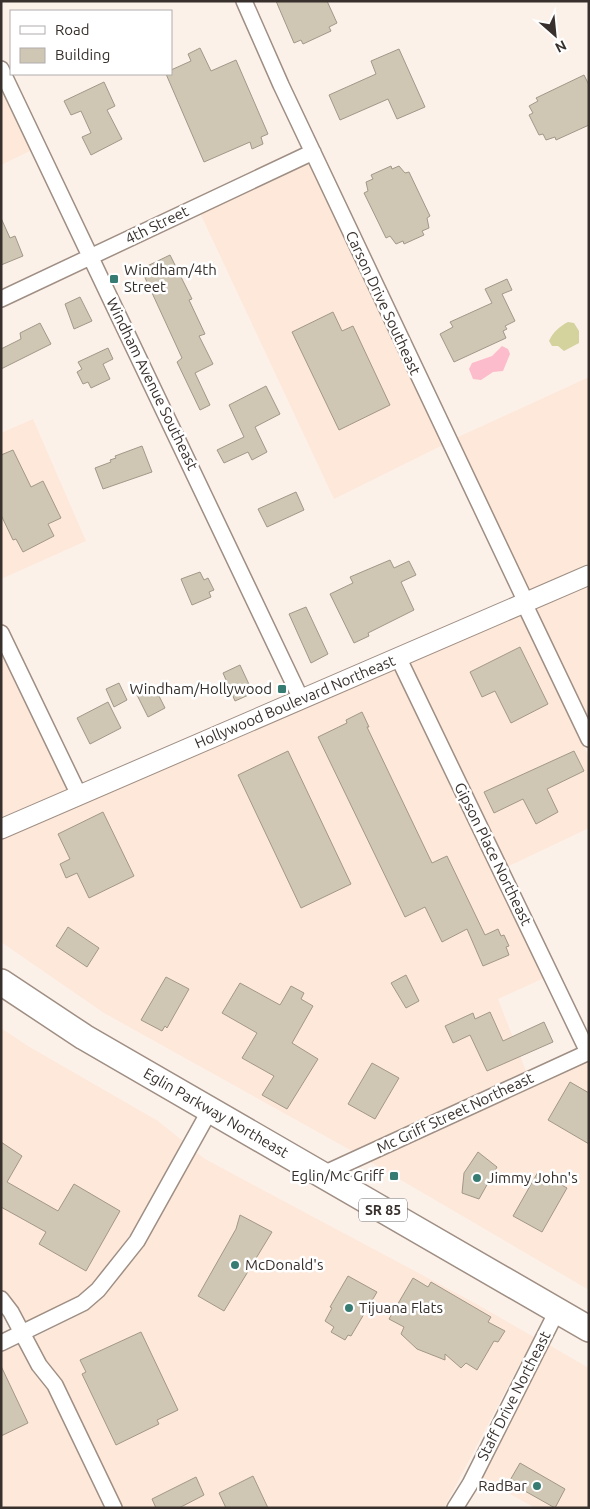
<svg xmlns="http://www.w3.org/2000/svg" width="590" height="1509" font-family="Ubuntu,sans-serif">
	<style>
		.built { fill: #fde8da }
		.green { fill: #d4d29d }
		.water { fill: #fcbccb }
		.building { fill: #d0c6b4; stroke: #a29887 }
		.lines { fill: none; stroke-linecap: round; stroke-linejoin: round }
		.minor-casing { stroke: #9f8e83; stroke-width: 18 }
		.tertiary-casing { stroke: #9f8e83; stroke-width: 21 }
		.trunk-casing { stroke: #9f8e83; stroke-width: 28 }
		.minor { stroke: #fff; stroke-width: 15 }
		.tertiary { stroke: #fff; stroke-width: 19 }
		.trunk { stroke: #fff; stroke-width: 25 }
		.poi-dot { fill: #367c73; stroke: #fff; stroke-width: 2 }
		.labels { text-anchor: middle; stroke-width: 5; stroke-linejoin: round; paint-order: stroke }
		.shield { fill: #fff; stroke: #736e6b; stroke-width: 1 }
		.shield-label { font-size: 14px; font-weight: bold; fill: #37302c }
		.street-label { font-size: 15px; fill: #37302c; stroke: #fff }
		.poi-label { font-size: 15px; fill: #37302c; stroke: #fff; text-anchor: start }
	</style>
	<rect width="100%" height="100%" fill="#fcf1e9"/>
	<path class="built" d="M1 86 32 150 1 165Z
		M309 163 443 445 334 499 200 213Z
		M589 377V566L529 591 456 438Z
		M33 419 86 541 1 579V433Z
		M589 584V722L534 608Z
		M521 614 589 757V828L507 867 409 662Z
		M1 651 68 790 1 820Z
		M395 668 544 978 498 999 526 1071 352 1151 104 1013 1 942V839Z
		M1 1028 28 1046 158 1121 183 1141 130 1235 92 1284 79 1296 25 1322 17 1307 1 1288Z
		M589 1061V1290L370 1162 443 1129Z
		M196 1152 205 1159 471 1301 534 1337 444 1508H123L62 1382 45 1361 33 1338 87 1311 104 1297 143 1246Z
		M19 1344 33 1370 49 1390 106 1508H1V1353Z
		M549 1345 589 1368V1508H535L482 1478 478 1482Z"/>
	<path class="green" d="M568 322 574 323 579 331V343L564 351 558 346H552L549 341C553 332 560 326 568 322Z"/>
	<path class="water" d="M502 346 508 349 510 354 503 371 493 372 481 380 473 379 469 369 472 363 492 356Z"/>
	<path class="building" d="M276 1H327L337 23 329 27 331 31 303 44 301 40 294 43Z
		M200 48 211 71 236 60 268 134 261 137 263 144 252 149 250 142 204 162 166 74H171V70L191 61 188 54Z
		M399 49 425 107 397 119 388 99 340 120 329 95 376 74 371 61Z
		M584 75 589 85V125L556 140 555 137 546 140 543 134 539 135 529 115 533 113 529 106 538 101 536 98Z
		M104 82 115 106 107 110 122 139 91 155 82 137 91 133 81 111 71 115 64 101Z
		M391 166 392 169 399 166 405 173 409 172 430 216 427 218 429 228 422 231 424 235 404 244 403 241 396 244 390 236 386 238 364 193 368 191 366 182 373 179 371 175Z
		M1 218 10 238 15 236 23 256 1 265Z
		M170 255 192 299 189 300 205 334 199 336 213 364 195 373 210 405 200 410 177 362 182 358 141 269Z
		M507 279 512 290 502 294 515 321 505 326 507 329 503 331 506 338 454 362 440 334 453 327 450 322 492 303 485 289Z
		M80 297 92 321 74 329 65 304Z
		M333 312 342 331 353 326 390 405 339 430 292 332Z
		M40 323 51 344 1 369V349L21 339 20 333Z
		M108 348 113 359 103 364 110 379 91 388 88 382 83 384 77 372 82 369 78 362Z
		M266 386 280 414 255 427 267 452 252 460 248 452 224 463 217 450 244 437 229 405Z
		M142 446 152 472 103 489 95 468 111 462 110 460 116 458 115 456Z
		M13 450 31 487 43 481 61 518 48 524 54 536 23 552 16 539 13 540 1 515V455Z
		M296 492 304 510 267 527 258 509Z
		M390 560 394 568 409 561 416 575 401 582 414 610 368 633 369 636 354 643 330 594 353 583 350 577Z
		M200 572 204 580 208 578 214 590 209 592 211 597 192 605 181 579Z
		M306 607 328 654 311 663 289 614Z
		M520 647 548 704 511 723 495 691 482 697 470 672Z
		M240 665 253 693 235 701 223 673Z
		M119 683 127 700 114 707 106 689Z
		M154 686 165 708 148 717 137 695Z
		M108 702 121 728 90 744 77 718Z
		M362 712 369 727H367L432 863 447 856 485 935 498 929 501 936 504 935 509 946 506 947 509 955 483 966 467 929 442 942 425 907 405 917 318 737 347 723 346 720Z
		M288 751 351 884 301 908 238 775Z
		M574 751 584 771 547 789 558 812 536 824 523 799 494 813 484 792Z
		M103 812 134 876 89 898 77 873 66 878 60 864 70 859 58 834Z
		M68 927 99 948 87 967 56 946Z
		M406 975 419 1001 406 1008 391 983Z
		M166 977 189 989 167 1028 165 1026 162 1031 141 1020Z
		M240 983 280 1005 291 986 304 993 301 999 313 1006 292 1043 318 1059 287 1109 262 1095 274 1076 242 1058 257 1033 222 1013Z
		M490 1012 503 1041 544 1022 553 1042 487 1071 470 1035 453 1043 445 1026 473 1013 475 1019Z
		M372 1063 399 1078 375 1119 348 1104Z
		M570 1082 589 1093V1144L548 1120Z
		M1 1142 22 1156 7 1182 58 1211 74 1184 120 1211 86 1271 39 1244 46 1232 1 1207Z
		M478 1152 497 1167 479 1199 462 1193 464 1173Z
		M538 1172 567 1188 542 1232 513 1216Z
		M240 1215 272 1232 224 1311 198 1296 236 1229Z
		M348 1276 377 1292 351 1336 348 1335 345 1340 331 1332 334 1327 325 1321 332 1308 330 1307Z
		M413 1278 428 1287 431 1282 491 1317 488 1322 505 1331 498 1342 494 1341 477 1370 466 1363 461 1368 445 1354V1360L417 1349 401 1334 404 1327 389 1319Z
		M141 1332 178 1410 157 1420 159 1424 116 1445 82 1374 86 1372 80 1360Z
		M1 1366 28 1423 1 1436Z
		M520 1463 565 1489 555 1508 509 1482Z
		M253 1476 268 1508H226L219 1493Z
		M196 1477 204 1495 179 1508H156L152 1499Z"/>
	<g class="lines">
		<defs>
			<path id="minor" d="M244 1 281 85 524 598V603L589 739
				M1 69 301 699
				M1 299 313 152
				M1 633 79 795
				M398 657 588 1052
				M321 1175 589 1052
				M1 1299 11 1312 39 1365 55 1385 114 1508
				M1 1343 83 1303 98 1290 137 1241 210 1110
				M455 1508 470 1484 557 1311"/>
			<path id="tertiary" d="M1 829 589 575"/>
			<path id="trunk" d="M1 982 84 1037 589 1329"/>
		</defs>
		<use href="#minor" class="minor-casing"/>
		<use href="#tertiary" class="tertiary-casing"/>
		<use href="#trunk" class="trunk-casing"/>
		<use href="#minor" class="minor"/>
		<use href="#tertiary" class="tertiary"/>
		<use href="#trunk" class="trunk"/>
	</g>
	<g class="poi-dot">
		<rect x="109" y="274" width="10" height="10" rx="2.5"/>
		<rect x="277" y="684" width="10" height="10" rx="2.5"/>
		<rect x="389" y="1171" width="10" height="10" rx="2.5"/>
		<circle cx="477" cy="1178" r="5"/>
		<circle cx="235" cy="1265" r="5"/>
		<circle cx="349" cy="1308" r="5"/>
		<circle cx="537" cy="1486" r="5"/>
	</g>
	<g class="labels">
		<rect class="shield" x="359" y="1198.5" width="48" height="23" rx="4"/>
		<g class="shield-label">
			<text x="383" y="1215">SR 85</text>
		</g>
		<g class="street-label">
			<text transform="translate(157 225) rotate(-26)" y="5">4th Street</text>
			<text transform="translate(383 303) rotate(65)" y="5">Carson Drive Southeast</text>
			<text transform="translate(152 384) rotate(64)" y="5">Windham Avenue Southeast</text>
			<text transform="translate(295 702) rotate(-23)" y="5">Hollywood Boulevard Northeast</text>
			<text transform="translate(493 854) rotate(64)" y="5">Gipson Place Northeast</text>
			<text transform="translate(216 1113) rotate(30)" y="5">Eglin Parkway Northeast</text>
			<text transform="translate(455 1113) rotate(-25)" y="5">Mc Griff Street Northeast</text>
			<text transform="translate(514 1396) rotate(-63)" y="5">Staff Drive Northeast</text>
		</g>
		<g class="poi-label">
			<text x="124" y="275">Windham/4th<tspan x="124" dy="17">Street</tspan></text>
			<text x="272" y="694" text-anchor="end">Windham/Hollywood</text>
			<text x="384" y="1181" text-anchor="end">Eglin/Mc Griff</text>
			<text x="487" y="1183">Jimmy John's</text>
			<text x="245" y="1270">McDonald's</text>
			<text x="359" y="1313">Tijuana Flats</text>
			<text x="527" y="1491" text-anchor="end">RadBar</text>
		</g>
	</g>
	<rect width="590" height="1509" fill="none" stroke="#37302c" stroke-width="5"/>
	<rect x="10" y="10" width="162" height="65" fill="#ffffff" stroke="#afacab"/>
	<rect x="20" y="26" width="25" height="8" fill="#ffffff" stroke="#afacab"/>
	<text x="55" y="35" font-size="15" fill="#37302c">Road</text>
	<rect x="20" y="48" width="25" height="15" fill="#d0c6b4" stroke="#afacab"/>
	<text x="55" y="60" font-size="15" fill="#37302c">Building</text>
	<g transform="translate(555 35) rotate(153)" stroke="#ffffff" stroke-width="4" paint-order="stroke">
	<path d="M0-4L9 19L0 12L-9 19Z" fill="#37302c"/>
	<text y="-8" font-size="14" font-weight="bold" text-anchor="middle" fill="#37302c">N</text>
	</g>
</svg>
